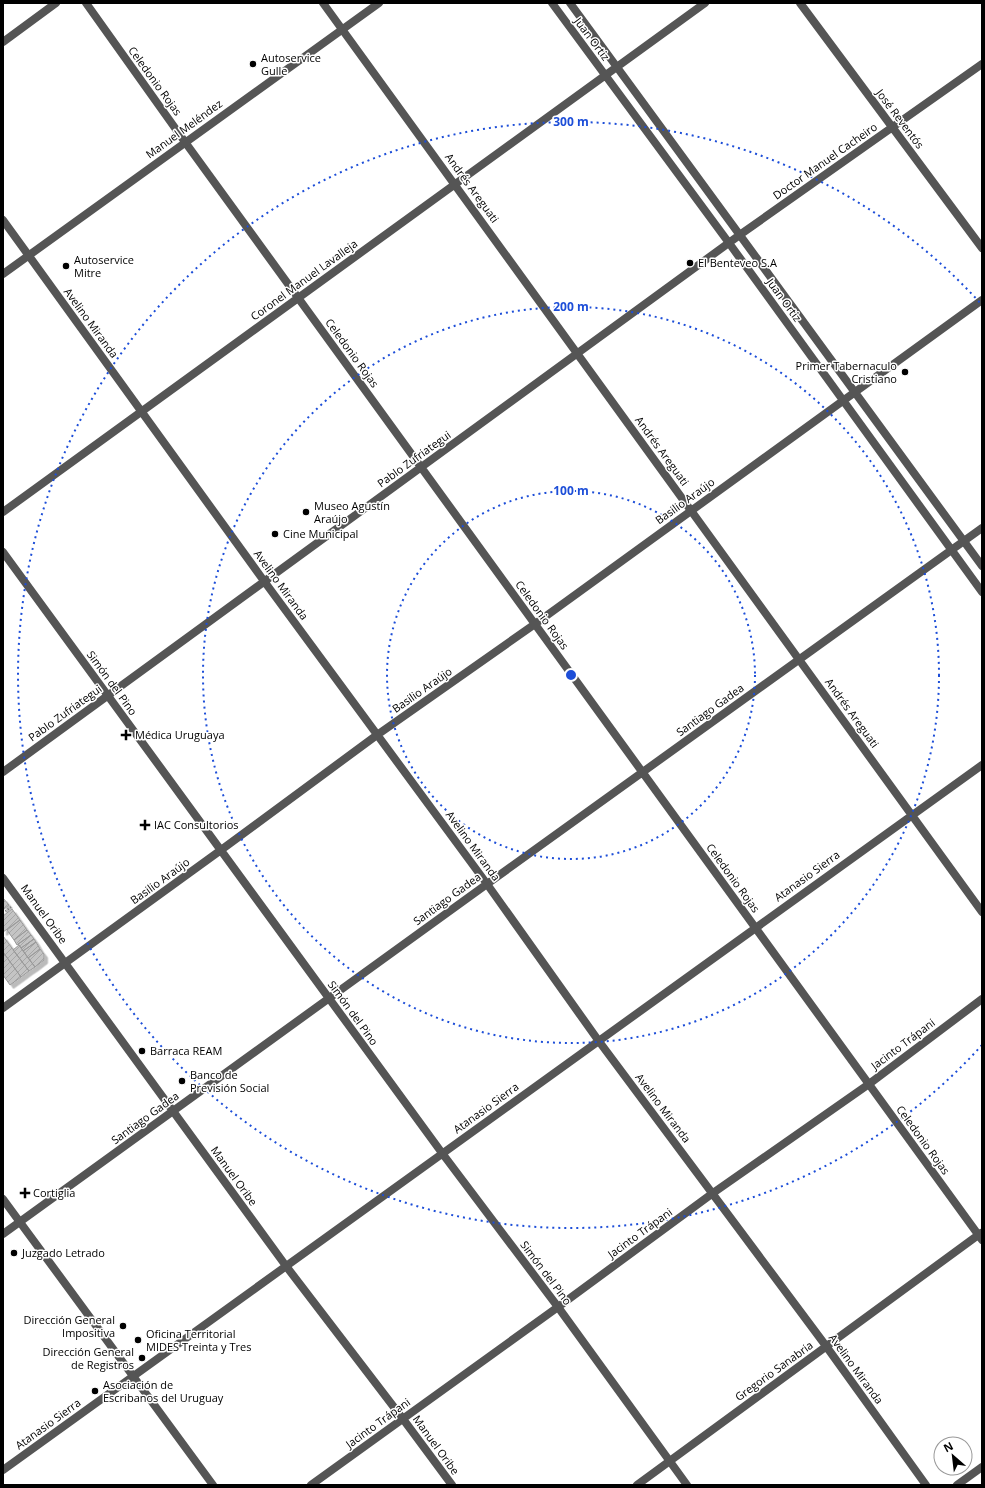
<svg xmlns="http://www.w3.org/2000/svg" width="985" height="1488" font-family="'Open Sans',sans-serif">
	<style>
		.building { fill: url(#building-hatch); stroke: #999; filter: url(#shadow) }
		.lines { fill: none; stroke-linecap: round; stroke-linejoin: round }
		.path { stroke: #777; stroke-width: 2; stroke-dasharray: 1 2; stroke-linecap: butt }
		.minor { stroke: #555; stroke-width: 8 }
		.tertiary { stroke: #555; stroke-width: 8 }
		.ring { fill: none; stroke: #1d4ed8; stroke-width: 2; stroke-dasharray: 2 4 }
		.poi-dot { fill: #000; stroke: #fff; stroke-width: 1.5 }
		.labels { text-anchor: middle; stroke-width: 3; stroke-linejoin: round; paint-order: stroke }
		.street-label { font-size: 11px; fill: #000; stroke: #fff }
		.poi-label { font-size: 11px; fill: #000; stroke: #fff; text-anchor: start }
		.centre { fill: #1d4ed8; stroke: #fff; stroke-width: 2 }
		.ring-label { font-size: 12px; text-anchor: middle; font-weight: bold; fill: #1d4ed8; stroke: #fff; stroke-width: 3; stroke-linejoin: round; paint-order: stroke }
	</style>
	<defs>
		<pattern id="building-hatch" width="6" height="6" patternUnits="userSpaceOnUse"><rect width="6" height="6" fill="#c4c4c4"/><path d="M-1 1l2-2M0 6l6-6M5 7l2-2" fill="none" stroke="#a7a7a7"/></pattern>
		<filter id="shadow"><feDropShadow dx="3.5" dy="3.5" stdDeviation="0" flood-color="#0004"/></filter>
	</defs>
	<rect width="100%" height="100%" fill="#fff"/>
	<path class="building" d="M3 898 9 905 3 910Z
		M12 909 20 920 3 932V916Z
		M20 920 27 930 14 940 7 930Z
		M27 930 31 935 17 945 14 940Z
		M31 935 34 939 21 948 18 944Z
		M3 936 29 971 21 977 3 952Z
		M34 939 36 942 23 951 21 948Z
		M36 942 40 949 28 958 23 951Z
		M19 945 35 967 29 971 13 950Z
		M40 949 44 954V960L35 967 28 958Z
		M3 952 21 977 10 985 3 975Z"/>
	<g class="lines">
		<path class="path" d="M3 913 11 907"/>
		<path class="minor" d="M86 3 185 142 982 1240
			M323 3 982 912
			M552 3 729 243 982 592
			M570 3 982 566
			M800 3 982 248
			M3 42 56 3
			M3 220 264 581 487 884 598 1040 826 1346 926 1485
			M3 512 705 3
			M3 552 442 1153 558 1307 687 1485
			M3 772 741 234 982 64
			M3 878 286 1266 403 1419 452 1485
			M3 1008 221 850 377 735 535 624 982 300
			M3 1234 487 884 982 528
			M3 1470 982 765
			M311 1485 558 1307 713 1193 869 1084 982 999
			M637 1485 981 1233
			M957 1485 982 1467"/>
		<path class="tertiary" d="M3 274 379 3
			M3 1199 213 1485"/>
	</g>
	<g class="ring">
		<circle cx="571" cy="675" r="184"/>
		<circle cx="571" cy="675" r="368"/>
		<path d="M982 1045A553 553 0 1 1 982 305"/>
	</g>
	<g class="poi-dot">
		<circle cx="253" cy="64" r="4"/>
		<circle cx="690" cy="263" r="4"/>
		<circle cx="66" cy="266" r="4"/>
		<circle cx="905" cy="372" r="4"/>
		<circle cx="306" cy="512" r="4"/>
		<circle cx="275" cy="534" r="4"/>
		<path d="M124 729h4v4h4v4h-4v4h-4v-4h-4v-4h4z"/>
		<path d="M143 819h4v4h4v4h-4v4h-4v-4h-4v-4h4z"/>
		<circle cx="142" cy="1051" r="4"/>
		<circle cx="182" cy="1081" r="4"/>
		<path d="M23 1187h4v4h4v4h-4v4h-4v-4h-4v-4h4z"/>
		<circle cx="14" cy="1253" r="4"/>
		<circle cx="123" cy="1326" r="4"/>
		<circle cx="138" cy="1340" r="4"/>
		<circle cx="142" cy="1358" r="4"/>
		<circle cx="95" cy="1391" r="4"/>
	</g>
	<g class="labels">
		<g class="street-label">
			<text transform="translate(592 39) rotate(53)" y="4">Juan Ortiz</text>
			<text transform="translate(155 81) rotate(54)" y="4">Celedonio Rojas</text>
			<text transform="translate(900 119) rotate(53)" y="4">José Reventós</text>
			<text transform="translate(184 129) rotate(-36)" y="4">Manuel Meléndez</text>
			<text transform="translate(825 161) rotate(-35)" y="4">Doctor Manuel Cacheiro</text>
			<text transform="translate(472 188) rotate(54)" y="4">Andrés Areguati</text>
			<text transform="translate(304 280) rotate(-36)" y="4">Coronel Manuel Lavalleja</text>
			<text transform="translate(784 300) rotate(54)" y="4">Juan Ortiz</text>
			<text transform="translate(91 323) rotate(54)" y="4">Avelino Miranda</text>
			<text transform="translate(352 353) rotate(54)" y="4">Celedonio Rojas</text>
			<text transform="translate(662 451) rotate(54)" y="4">Andrés Areguati</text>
			<text transform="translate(414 459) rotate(-36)" y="4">Pablo Zufriategui</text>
			<text transform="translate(685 501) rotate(-36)" y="4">Basilio Araújo</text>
			<text transform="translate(281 585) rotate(54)" y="4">Avelino Miranda</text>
			<text transform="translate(542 615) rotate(54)" y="4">Celedonio Rojas</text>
			<text transform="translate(112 683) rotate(54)" y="4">Simón del Pino</text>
			<text transform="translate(422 690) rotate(-35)" y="4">Basilio Araújo</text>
			<text transform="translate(710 710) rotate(-36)" y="4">Santiago Gadea</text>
			<text transform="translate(65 713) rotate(-36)" y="4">Pablo Zufriategui</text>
			<text transform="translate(852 713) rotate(54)" y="4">Andrés Areguati</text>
			<text transform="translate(473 846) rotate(54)" y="4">Avelino Miranda</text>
			<text transform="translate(807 876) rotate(-36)" y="4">Atanasio Sierra</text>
			<text transform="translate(733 878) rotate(54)" y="4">Celedonio Rojas</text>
			<text transform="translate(160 881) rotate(-36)" y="4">Basilio Araújo</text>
			<text transform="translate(447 899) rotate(-36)" y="4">Santiago Gadea</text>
			<text transform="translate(44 914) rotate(54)" y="4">Manuel Oribe</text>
			<text transform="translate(353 1013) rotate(54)" y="4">Simón del Pino</text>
			<text transform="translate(903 1044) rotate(-37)" y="4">Jacinto Trápani</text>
			<text transform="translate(486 1108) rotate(-36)" y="4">Atanasio Sierra</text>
			<text transform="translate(663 1108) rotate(53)" y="4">Avelino Miranda</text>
			<text transform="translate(145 1118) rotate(-36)" y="4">Santiago Gadea</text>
			<text transform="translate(923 1140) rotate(54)" y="4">Celedonio Rojas</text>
			<text transform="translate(234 1176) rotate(54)" y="4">Manuel Oribe</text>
			<text transform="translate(640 1233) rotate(-36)" y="4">Jacinto Trápani</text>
			<text transform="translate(546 1273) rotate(53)" y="4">Simón del Pino</text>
			<text transform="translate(856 1369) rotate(54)" y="4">Avelino Miranda</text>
			<text transform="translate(774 1371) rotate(-36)" y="4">Gregorio Sanabria</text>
			<text transform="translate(378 1423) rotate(-36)" y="4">Jacinto Trápani</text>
			<text transform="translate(48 1424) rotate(-36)" y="4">Atanasio Sierra</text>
			<text transform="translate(436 1445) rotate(54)" y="4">Manuel Oribe</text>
		</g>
		<g class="poi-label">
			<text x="261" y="62">Autoservice<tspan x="261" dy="13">Gulle</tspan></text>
			<text x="74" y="264">Autoservice<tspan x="74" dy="13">Mitre</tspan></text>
			<text x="698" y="267">El Benteveo S.A</text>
			<text x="897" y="370" text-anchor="end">Primer Tabernaculo<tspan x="897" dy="13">Cristiano</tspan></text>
			<text x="314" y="510">Museo Agustín<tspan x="314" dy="13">Araújo</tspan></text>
			<text x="283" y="538">Cine Municipal</text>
			<text x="135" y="739">Médica Uruguaya</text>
			<text x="154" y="829">IAC Consultorios</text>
			<text x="150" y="1055">Barraca REAM</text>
			<text x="190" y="1079">Banco de<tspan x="190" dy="13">Previsión Social</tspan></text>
			<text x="33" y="1197">Cortiglia</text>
			<text x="22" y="1257">Juzgado Letrado</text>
			<text x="115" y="1324" text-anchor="end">Dirección General<tspan x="115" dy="13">Impositiva</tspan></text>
			<text x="146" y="1338">Oficina Territorial<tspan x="146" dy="13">MIDES Treinta y Tres</tspan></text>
			<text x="134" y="1356" text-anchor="end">Dirección General<tspan x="134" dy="13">de Registros</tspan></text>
			<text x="103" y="1389">Asociación de<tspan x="103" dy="13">Escribanos del Uruguay</tspan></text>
		</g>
	</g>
	<circle cx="571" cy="675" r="6" class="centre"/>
	<g class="ring-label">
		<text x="571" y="126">300 m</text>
		<text x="571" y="311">200 m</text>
		<text x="571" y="495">100 m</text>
	</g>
	<rect width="985" height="1488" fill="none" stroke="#000000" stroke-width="8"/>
	<g transform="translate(953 1456) rotate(332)"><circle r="19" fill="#ffffff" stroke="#999999"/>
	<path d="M0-3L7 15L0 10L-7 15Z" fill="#000000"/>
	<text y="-6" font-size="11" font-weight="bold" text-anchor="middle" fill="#000000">N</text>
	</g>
</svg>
